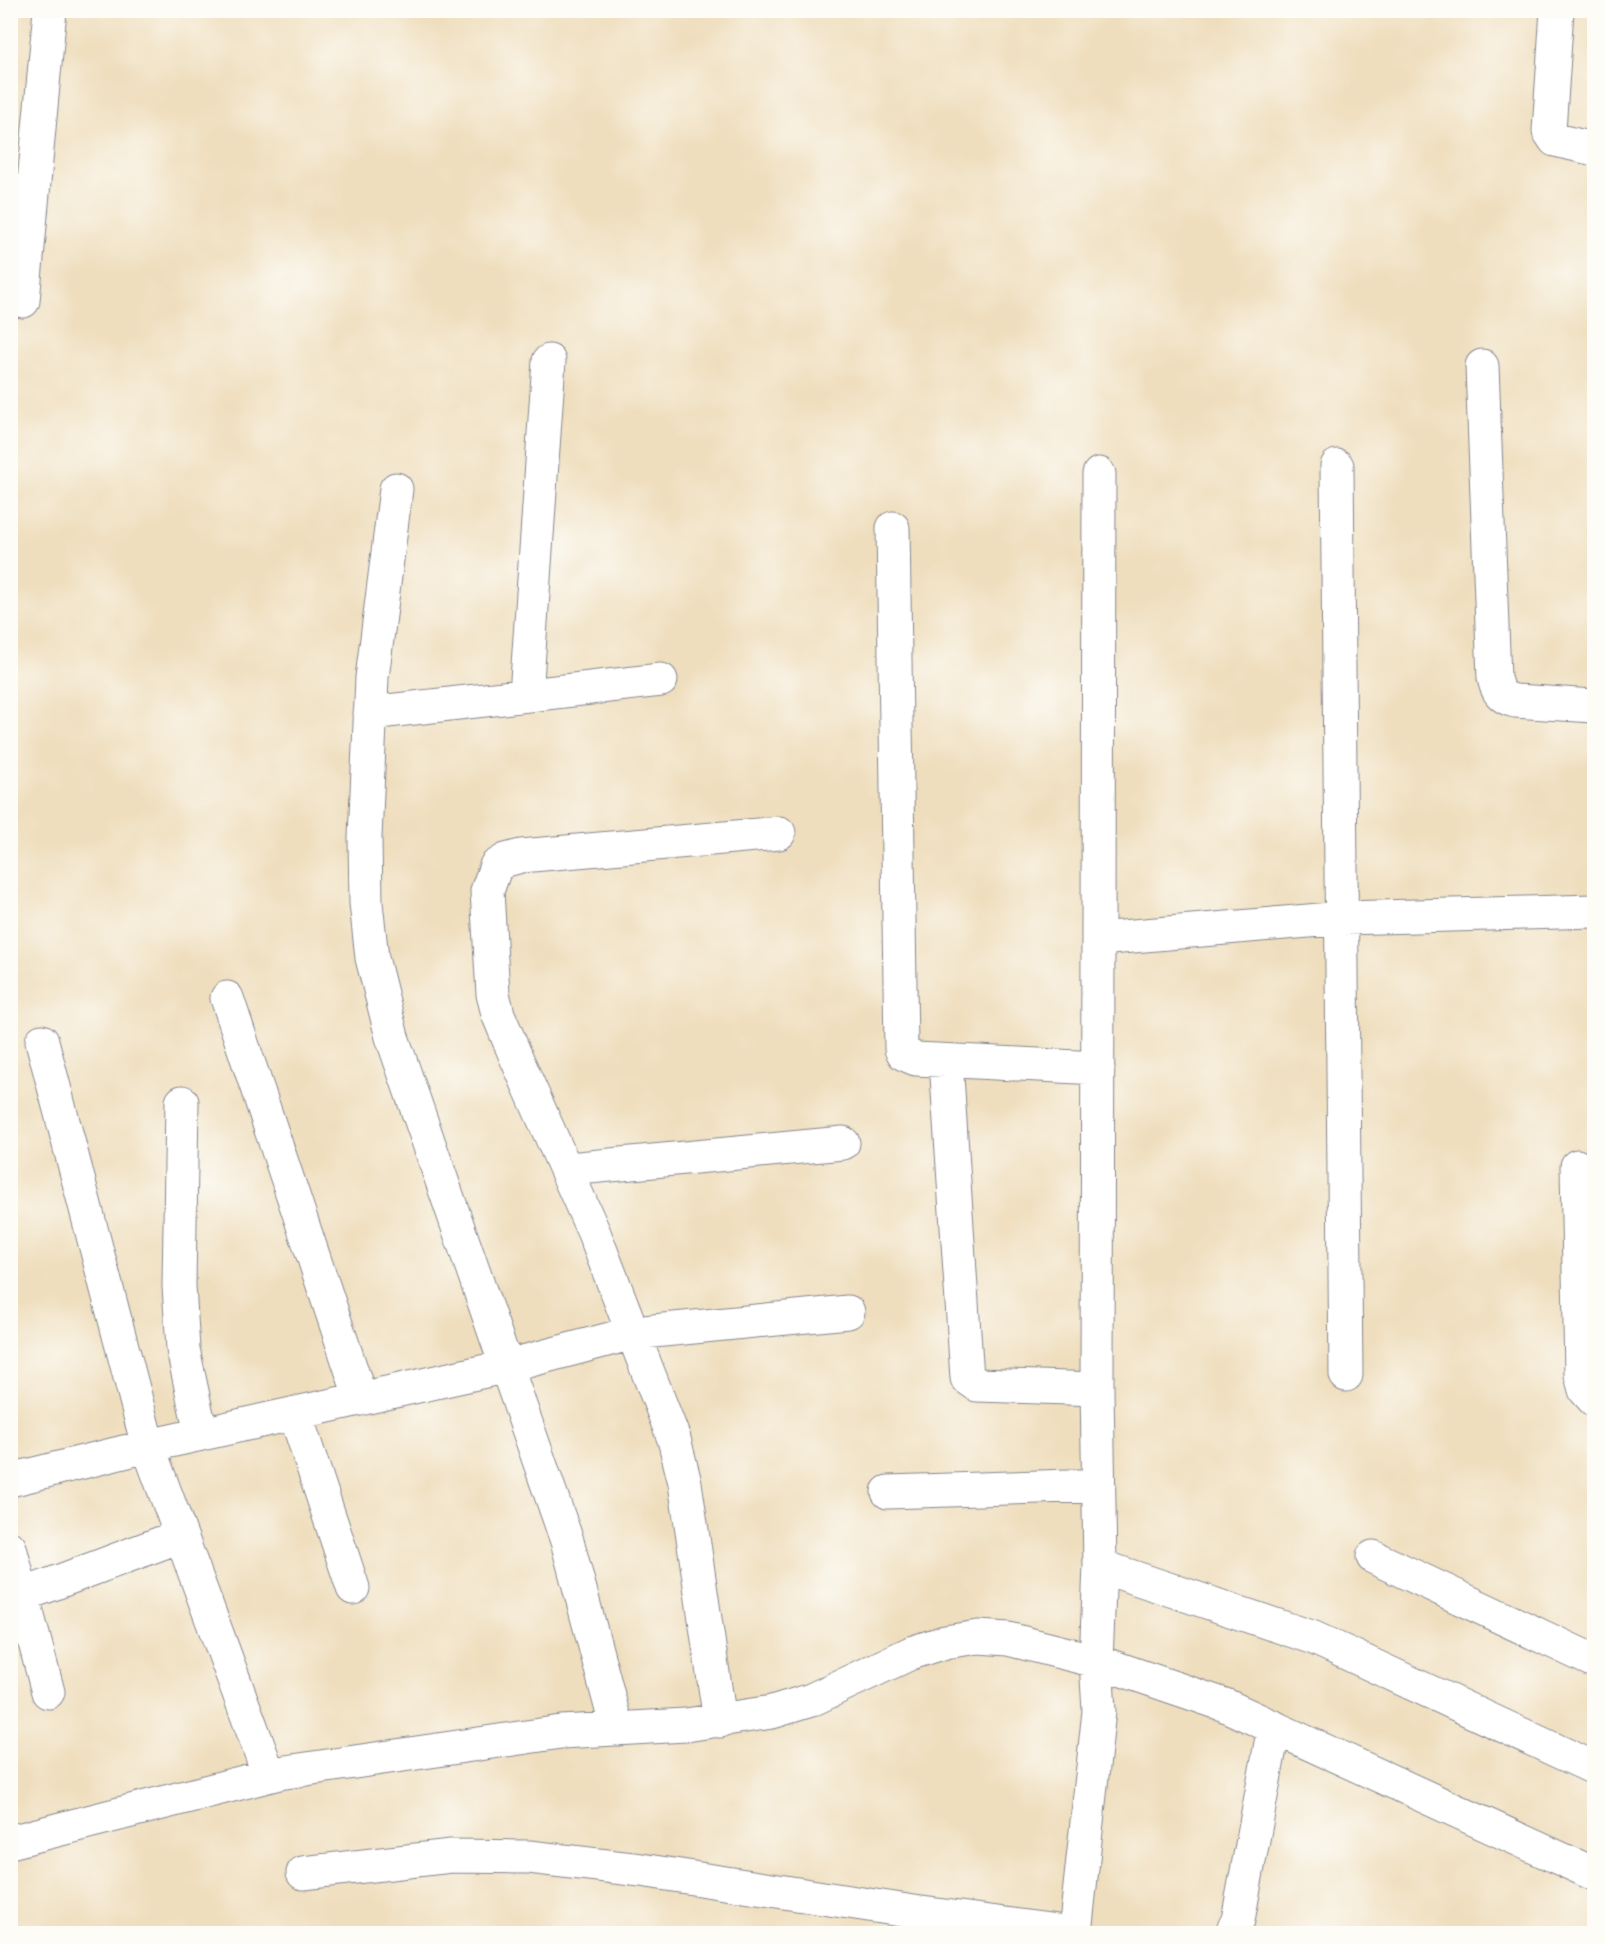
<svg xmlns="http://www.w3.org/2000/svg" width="1605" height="1944" font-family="'Shantell Sans',sans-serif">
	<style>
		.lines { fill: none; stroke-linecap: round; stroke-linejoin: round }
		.minor-casing { stroke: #85868e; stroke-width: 35 }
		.minor { stroke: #fff; stroke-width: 33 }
	</style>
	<rect width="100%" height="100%" fill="#fdfcf7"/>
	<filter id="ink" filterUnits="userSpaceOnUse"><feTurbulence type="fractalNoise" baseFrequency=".0167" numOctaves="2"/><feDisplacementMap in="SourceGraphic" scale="12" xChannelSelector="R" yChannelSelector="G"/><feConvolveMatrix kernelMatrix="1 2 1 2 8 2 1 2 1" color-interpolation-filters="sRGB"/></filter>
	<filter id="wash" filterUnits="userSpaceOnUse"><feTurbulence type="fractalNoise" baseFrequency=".008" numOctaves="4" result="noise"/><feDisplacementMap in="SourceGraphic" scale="24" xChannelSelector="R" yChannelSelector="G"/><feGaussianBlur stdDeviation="1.35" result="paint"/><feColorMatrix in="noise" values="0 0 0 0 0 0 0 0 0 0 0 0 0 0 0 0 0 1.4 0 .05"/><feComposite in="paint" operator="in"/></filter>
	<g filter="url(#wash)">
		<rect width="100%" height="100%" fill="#efdebd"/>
	</g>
	<g filter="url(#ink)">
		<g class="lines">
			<defs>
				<path id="minor" d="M1557 10 1549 131 1555 140 1594 149
					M23 301 50 10
					M1482 366 1494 678C1497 691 1501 698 1515 701L1594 706
					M1337 466 1346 1375
					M396 489 372 678 365 838 366 903 372 958 392 1037 567 1541 617 1729
					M893 528 901 1049 904 1054 916 1059 1098 1068
					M526 695 549 361
					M370 713 661 680
					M1098 939 1343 918 1594 911
					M227 998 361 1399
					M42 1041 148 1446 269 1775
					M946 1061 967 1378 977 1385 1097 1389
					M182 1102 179 1286 183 1349 201 1434
					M1577 1166 1581 1375 1585 1390 1594 1400
					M568 1169 843 1143
					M295 1413 353 1588
					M10 1480 148 1446 508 1366 633 1333 848 1312
					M888 1492 1099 1485
					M10 1548 48 1692
					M1373 1557 1594 1661
					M1100 1566 1314 1638 1594 1768
					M23 1595 180 1536
					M720 1721 685 1483 674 1439 594 1233 516 1057 498 1014 493 994 487 891 496 866 506 860 521 856 779 833
					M10 1842 279 1773 561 1732 686 1725 772 1712 811 1700 911 1653 945 1642 978 1637 1008 1639 1096 1661 1225 1705 1594 1874
					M303 1873 451 1856 529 1857 641 1870 914 1912 1080 1934
					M1075 1933 1099 1711 1096 1661 1100 1566 1097 1389 1099 474
					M1231 1934 1238 1920 1274 1727"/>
			</defs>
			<use href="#minor" class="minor-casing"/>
			<use href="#minor" class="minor"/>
		</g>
	</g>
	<rect width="1605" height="1944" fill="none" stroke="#fdfcf7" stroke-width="36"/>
</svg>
